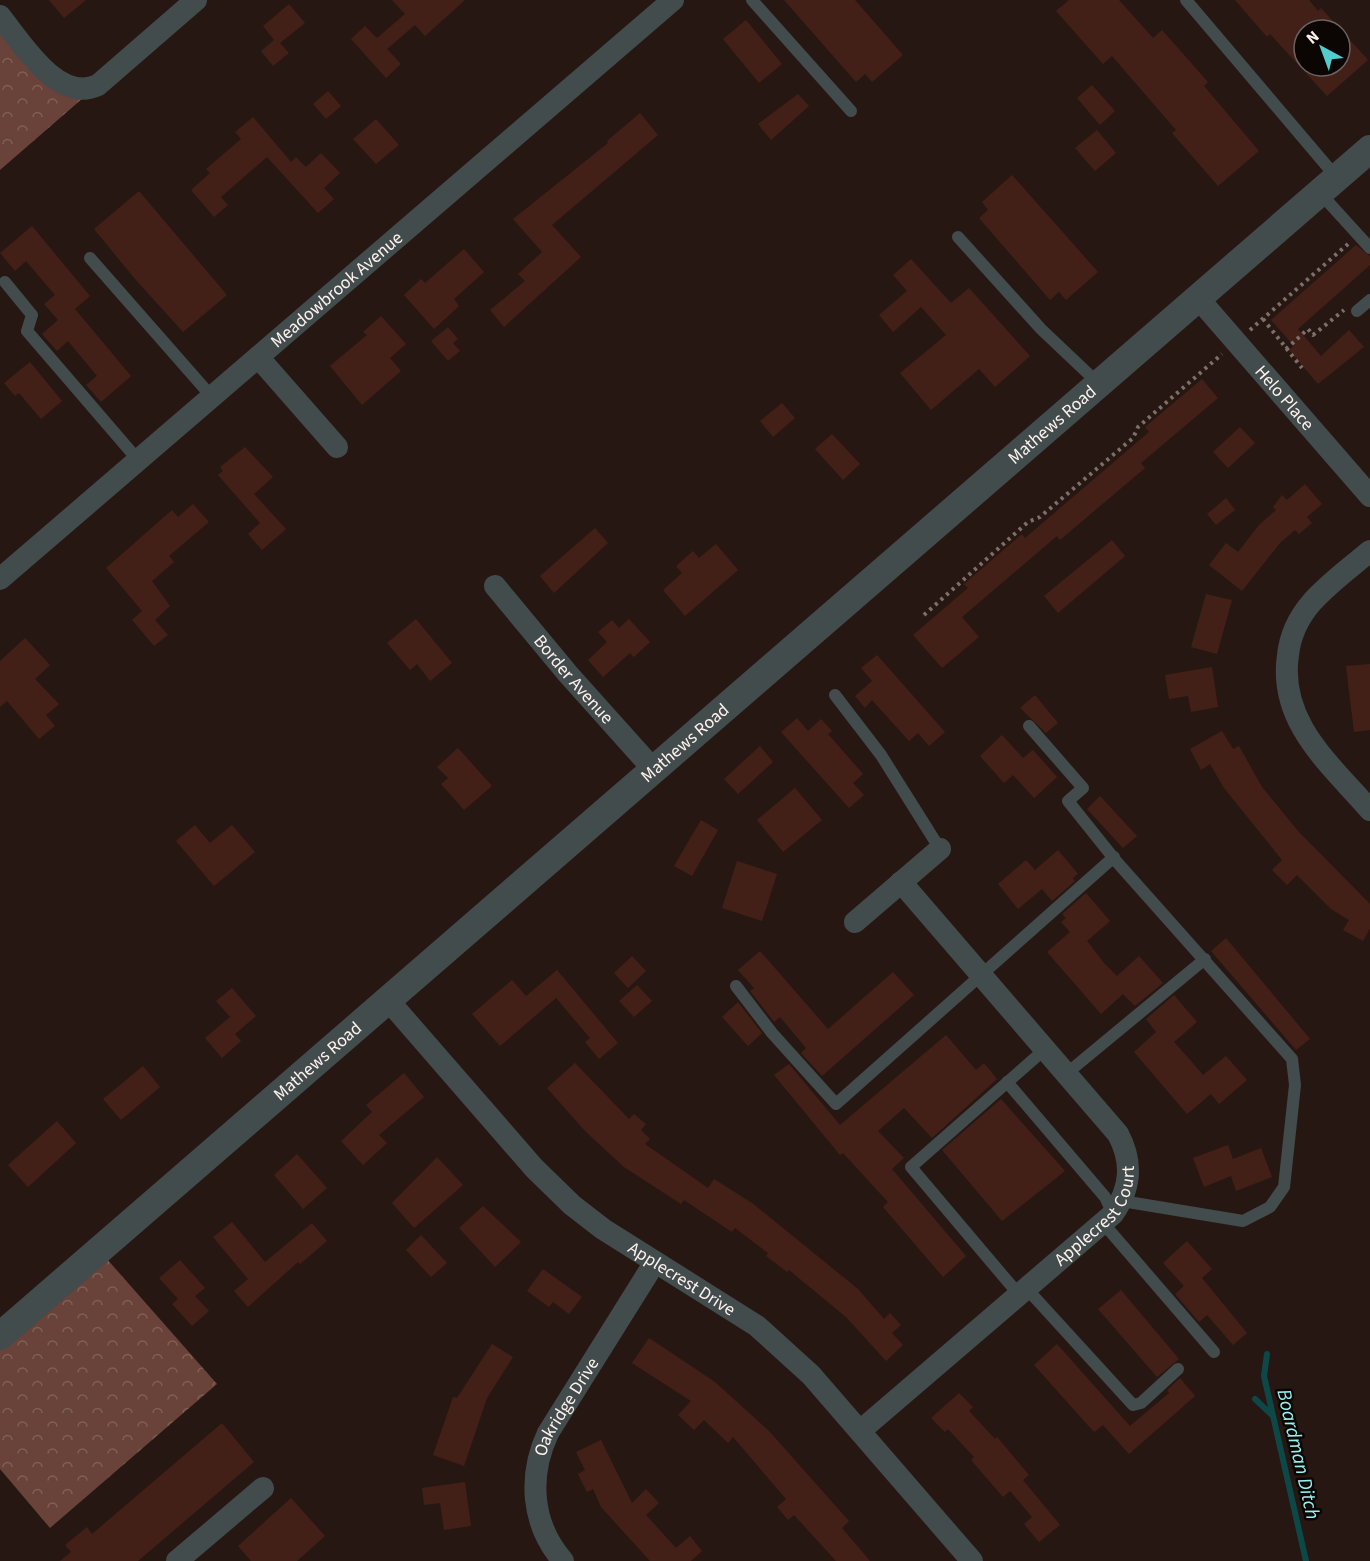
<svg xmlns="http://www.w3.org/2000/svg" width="1370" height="1561" font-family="'Source Sans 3',sans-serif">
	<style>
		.forest { fill: url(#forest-crowns) }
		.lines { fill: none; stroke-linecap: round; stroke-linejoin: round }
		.stream { stroke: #0d4848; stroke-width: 6 }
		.building { fill: #432017; fill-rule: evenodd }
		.path { stroke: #7d6f6b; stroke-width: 4; stroke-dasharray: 3 4.5; stroke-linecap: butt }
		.service { stroke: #424c4c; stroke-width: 12 }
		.minor { stroke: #424c4c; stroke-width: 22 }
		.tertiary { stroke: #424c4c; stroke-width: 28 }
		.labels { text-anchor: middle; stroke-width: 5; stroke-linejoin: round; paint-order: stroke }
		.street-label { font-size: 18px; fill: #fef2ef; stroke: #0b0504 }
		.water-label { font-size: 20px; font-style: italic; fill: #96f1f1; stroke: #0b0504 }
	</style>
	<defs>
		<pattern id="forest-crowns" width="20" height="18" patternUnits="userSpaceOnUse" patternTransform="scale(1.5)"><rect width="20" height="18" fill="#694339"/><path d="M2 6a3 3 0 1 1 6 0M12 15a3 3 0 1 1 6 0" fill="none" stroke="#805f56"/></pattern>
	</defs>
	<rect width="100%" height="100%" fill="#271713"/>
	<path class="forest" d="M0 16 52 77 98 85 0 170Z
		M99 1250 217 1384 50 1528 0 1469V1336Z"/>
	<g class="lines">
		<path class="stream" d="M1267 1354 1264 1376 1306 1561
			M1255 1399 1272 1415"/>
	</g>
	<path class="building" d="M49 0H86L64 18Z
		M392 0H465L425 36 415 25 387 49 401 64 386 78 351 39 365 26 377 38 405 14Z
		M784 0H855L903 55 872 82 865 74 856 82Z
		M1069 0H1119L1153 38 1162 30 1208 82 1204 86 1259 151 1218 186 1172 133 1176 130 1112 56 1103 64 1056 11Z
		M1235 0H1309L1318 11 1321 8 1368 60 1327 96 1270 34 1267 37ZM1304 30H1340V66H1304Z
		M289 4 305 23 280 43 289 53 273 66 261 51 274 40 263 26Z
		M746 20 782 64 759 83 723 39Z
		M1092 85 1115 111 1100 125 1077 98Z
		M328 91 341 106 326 119 313 104Z
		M798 94 809 106 771 140 758 124Z
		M640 113 658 135 552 225 581 257 504 327 490 310 525 281 518 274 542 252 513 219 608 143 607 141Z
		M253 117 291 162 296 157 306 167 321 153 340 173 324 188 334 199 318 213 267 157 221 197 228 205 214 217 191 190 210 173 206 169 241 139 235 132Z
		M376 119 399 145 376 164 353 139Z
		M1097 130 1116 153 1095 171 1075 148Z
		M1012 175 1098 272 1066 300 1059 292 1050 300 979 218 988 210 982 202Z
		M139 191 227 295 183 332 135 279 94 229Z
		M32 226 90 296 75 309 131 376 101 402 86 385 97 376 68 341 57 351 42 334 58 320 44 304 55 295 26 261 15 271 0 253Z
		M1356 245 1370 256V265L1298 329 1321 356 1349 330 1364 347 1318 384 1289 350 1294 346 1271 320Z
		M464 249 484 272 454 299 459 306 434 329 404 295 421 279 425 283Z
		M911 259 951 303 969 288 1030 356 995 387 979 369 931 410 900 373 946 335 921 307 893 332 879 315 907 291 893 275Z
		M381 316 406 344 390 358 401 371 362 405 330 366 367 335 363 332Z
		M448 327 458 339 453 343 460 351 448 361 431 341Z
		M30 362 62 401 41 419 19 393 15 396 4 383Z
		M1202 379 1218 398 1141 463 1145 468 1060 540 1057 536 962 617 979 637 942 668 913 635 968 588 964 584 1022 534 1025 538 1149 432 1145 427Z
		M782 403 795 418 773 437 760 421Z
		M1240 427 1255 443 1228 468 1213 452Z
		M832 434 860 464 843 480 815 449Z
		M245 447 273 477 254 494 286 529 262 550 248 534 260 523 218 475 223 471 220 467Z
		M1305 484 1322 504 1307 517 1312 523 1299 534 1295 530 1280 543 1242 591 1209 565 1226 543 1238 552 1259 525 1276 510 1273 507 1282 495 1287 500Z
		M1226 498 1235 510 1216 525 1207 514Z
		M193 504 209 522 169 556 174 562 152 581 170 606 155 620 168 635 154 646 132 620 142 611 106 568 172 510 178 517Z
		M595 528 608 543 554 593 540 576Z
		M1112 540 1125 556 1058 613 1044 596Z
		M716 544 738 570 685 616 663 590 682 573 676 566 693 551 699 558Z
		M1206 594 1232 600 1217 654 1191 647Z
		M416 619 452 663 430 681 417 664 410 670 387 643Z
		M629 619 650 642 634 657 630 653 603 677 588 660 607 642 598 632 612 620 619 628Z
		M25 638 50 665 35 679 59 704 46 715 55 726 39 739 7 701 0 707V661Z
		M877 655 945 732 929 746 918 733 909 741 872 700 865 708 855 696 872 681 861 668Z
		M1370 664V730L1354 732 1346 666Z
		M1212 667 1218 707 1191 712 1188 696 1169 699 1165 675Z
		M1035 695 1058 723 1046 733 1020 708Z
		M797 718 808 731 821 719 832 731 828 734 863 774 853 783 864 795 849 808 781 732Z
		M1222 731 1233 749 1239 746 1262 787 1298 831 1370 904V928L1363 941 1343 930 1349 920 1331 909 1297 875 1287 885 1272 870 1282 860 1224 788 1210 764 1201 770 1190 749Z
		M1002 735 1023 758 1033 750 1057 777 1034 798 1013 775 1004 783 980 756Z
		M760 746 773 762 738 794 724 779Z
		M458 748 492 786 464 810 441 784 448 778 437 767Z
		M795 788 822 820 783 852 757 820Z
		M1100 796 1137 836 1123 848 1087 809Z
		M701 820 718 830 692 876 674 866Z
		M195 825 210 843 232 825 255 852 214 886 176 841Z
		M1058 850 1078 874 1073 878 1075 881 1052 901 1042 889 1018 909 998 884 1026 860 1035 870Z
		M737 861 777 874 762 921 722 908Z
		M1086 893 1110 921 1087 941 1104 963 1117 976 1139 956 1163 983 1135 1006 1123 994 1101 1014 1047 952 1070 932 1061 922 1066 918 1062 914Z
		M1226 938 1310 1039 1296 1050 1211 951Z
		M760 951 828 1029 893 972 914 995 822 1076 801 1053 806 1048 780 1017 774 1022 750 991 754 988 738 970Z
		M632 956 646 971 628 988 614 973Z
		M557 970 618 1043 599 1059 585 1042 590 1038 556 998 500 1046 472 1014 512 980 526 996Z
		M637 985 652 1001 634 1017 619 1001Z
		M232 988 256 1016 235 1034 241 1041 222 1058 205 1038 230 1017 216 1001Z
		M1174 995 1197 1022 1174 1042 1191 1061 1203 1075 1226 1056 1247 1080 1219 1104 1211 1094 1187 1114 1134 1052 1156 1032 1146 1019Z
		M738 1002 762 1033 748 1046 722 1017Z
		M946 1035 976 1070 984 1063 997 1079 932 1138 904 1108 878 1131 904 1158 892 1169 966 1256 943 1277 883 1207 888 1202 843 1153 840 1155 774 1075 789 1064 840 1125Z
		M575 1063 629 1119 634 1114 646 1124 641 1130 650 1139 645 1144 708 1188 714 1179 752 1203 858 1289 884 1319 890 1313 901 1325 892 1333 903 1345 886 1361 846 1317 789 1270 787 1272 766 1256 768 1253 735 1228 732 1232 684 1200 681 1204 624 1167 585 1131 547 1088Z
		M143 1066 160 1087 121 1120 103 1099Z
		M404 1073 424 1097 379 1135 387 1143 363 1165 341 1141 372 1112 366 1105Z
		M1001 1099 1065 1171 1002 1221 942 1150Z
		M57 1121 76 1143 28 1187 8 1165Z
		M1228 1145 1233 1159 1261 1148 1272 1177 1236 1191 1231 1176 1204 1187 1193 1158Z
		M297 1154 327 1188 303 1209 274 1175Z
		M437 1157 463 1185 414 1228 392 1203Z
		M483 1206 521 1242 495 1267 459 1228Z
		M232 1222 265 1262 312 1223 327 1241 300 1264 298 1262 248 1307 234 1291 248 1279 213 1237Z
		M421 1235 447 1263 431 1277 406 1250Z
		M1187 1241 1212 1269 1202 1278 1247 1333 1233 1345 1207 1315 1199 1322 1175 1294 1184 1286 1163 1263Z
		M180 1260 205 1288 195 1296 209 1311 192 1326 172 1304 178 1299 159 1278Z
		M543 1269 582 1297 569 1314 553 1302 549 1307 527 1291Z
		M1121 1290 1179 1359 1157 1377 1098 1309Z
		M649 1338 715 1382 769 1431 849 1521 842 1528 870 1561H836L794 1515 788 1520 777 1507 786 1499 733 1437 728 1443 704 1420 694 1430 678 1415 691 1401 632 1363Z
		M492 1344 513 1357 487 1398 464 1466 433 1455 453 1397 457 1398Z
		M1057 1344 1130 1426 1169 1393 1167 1390 1180 1378 1195 1396 1129 1454 1103 1425 1094 1432 1034 1365Z
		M959 1393 973 1407 969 1411 995 1439 997 1437 1029 1475 1023 1480 1060 1525 1039 1542 1024 1524 1032 1517 1010 1491 1003 1497 971 1460 974 1457 948 1429 945 1432 931 1418Z
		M222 1423 254 1462 138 1561H60L71 1552 65 1545 87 1527 92 1534Z
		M601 1440 632 1503 646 1489 659 1503 646 1515 676 1548 690 1536 702 1551 691 1561H650L601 1507 593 1489 587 1492 578 1474 585 1470 576 1452Z
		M465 1482 471 1526 444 1530 440 1503 424 1505 422 1488Z
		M291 1498 325 1536 297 1561H251L238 1546Z"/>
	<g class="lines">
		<path class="path" d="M1263 319 1302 368
			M1250 330 1348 244
			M1286 349 1308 329 1313 335 1344 310
			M924 615 1028 522 1040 517 1133 438 1138 427 1222 354"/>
		<path class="service" d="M752 0 851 111
			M1186 0 1337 178
			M1320 193 1370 248
			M958 237 1041 329 1099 384
			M90 258 212 397
			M5 282 32 315 27 331 138 460
			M1357 311 1370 300
			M835 695 881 755 940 849
			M1029 726 1083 788 1068 801 1116 861 1292 1059 1295 1085 1284 1187 1270 1207 1243 1221 1122 1201
			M736 986 772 1033 836 1104 1114 857
			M1066 1074 1205 959
			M1007 1082 1105 1197 1113 1214
			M1103 1223 1214 1352
			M1027 1289 1133 1405 1141 1403 1178 1369
			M1020 1296 911 1167 1044 1050"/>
		<g class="minor">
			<path d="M0 16C21 42 58 104 98 85L196 0"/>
			<path id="s1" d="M1198 298 1370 496"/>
			<path d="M258 357 337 447"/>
			<path d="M1370 551C1351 567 1329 583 1312 602 1299 617 1290 636 1288 655 1278 722 1330 764 1370 810"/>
			<path id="s2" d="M0 579 673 0"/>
			<path id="s3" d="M495 586 568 674 654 770"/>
			<path d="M855 922 940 849"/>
			<path id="s4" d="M388 1000 534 1168 572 1205 603 1229 757 1326 811 1375 972 1561"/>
			<path id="s5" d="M860 1431 1113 1214C1131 1188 1133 1162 1118 1134L901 882"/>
			<path d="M177 1561 263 1488"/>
			<path id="s6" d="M563 1561C531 1524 528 1476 548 1433L655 1262"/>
		</g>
		<path class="tertiary" id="s7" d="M0 1336 1370 149"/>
	</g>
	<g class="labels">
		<g class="street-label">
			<text dy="6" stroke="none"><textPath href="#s2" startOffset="444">Meadowbrook Avenue</textPath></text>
			<text dy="6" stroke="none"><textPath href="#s1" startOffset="132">Helo Place</textPath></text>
			<text dy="6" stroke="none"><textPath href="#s7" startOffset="1392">Mathews Road</textPath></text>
			<text dy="6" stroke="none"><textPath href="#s3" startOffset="122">Border Avenue</textPath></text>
			<text dy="6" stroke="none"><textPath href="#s7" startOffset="906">Mathews Road</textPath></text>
			<text dy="6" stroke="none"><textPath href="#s7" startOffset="420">Mathews Road</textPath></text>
			<text dy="6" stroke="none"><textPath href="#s5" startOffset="322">Applecrest Court</textPath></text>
			<text dy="6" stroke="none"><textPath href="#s4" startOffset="408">Applecrest Drive</textPath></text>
			<text dy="6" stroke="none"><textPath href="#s6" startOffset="168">Oakridge Drive</textPath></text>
		</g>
		<g class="water-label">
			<text transform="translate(1299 1454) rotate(77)" y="7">Boardman Ditch</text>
		</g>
	</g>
	<g transform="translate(1322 48) rotate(319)"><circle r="28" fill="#0b0504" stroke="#6c6462" stroke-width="1.5"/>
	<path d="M0-4.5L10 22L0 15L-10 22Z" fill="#52cdcd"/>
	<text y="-9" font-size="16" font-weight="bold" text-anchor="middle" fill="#fef2ef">N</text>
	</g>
</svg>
